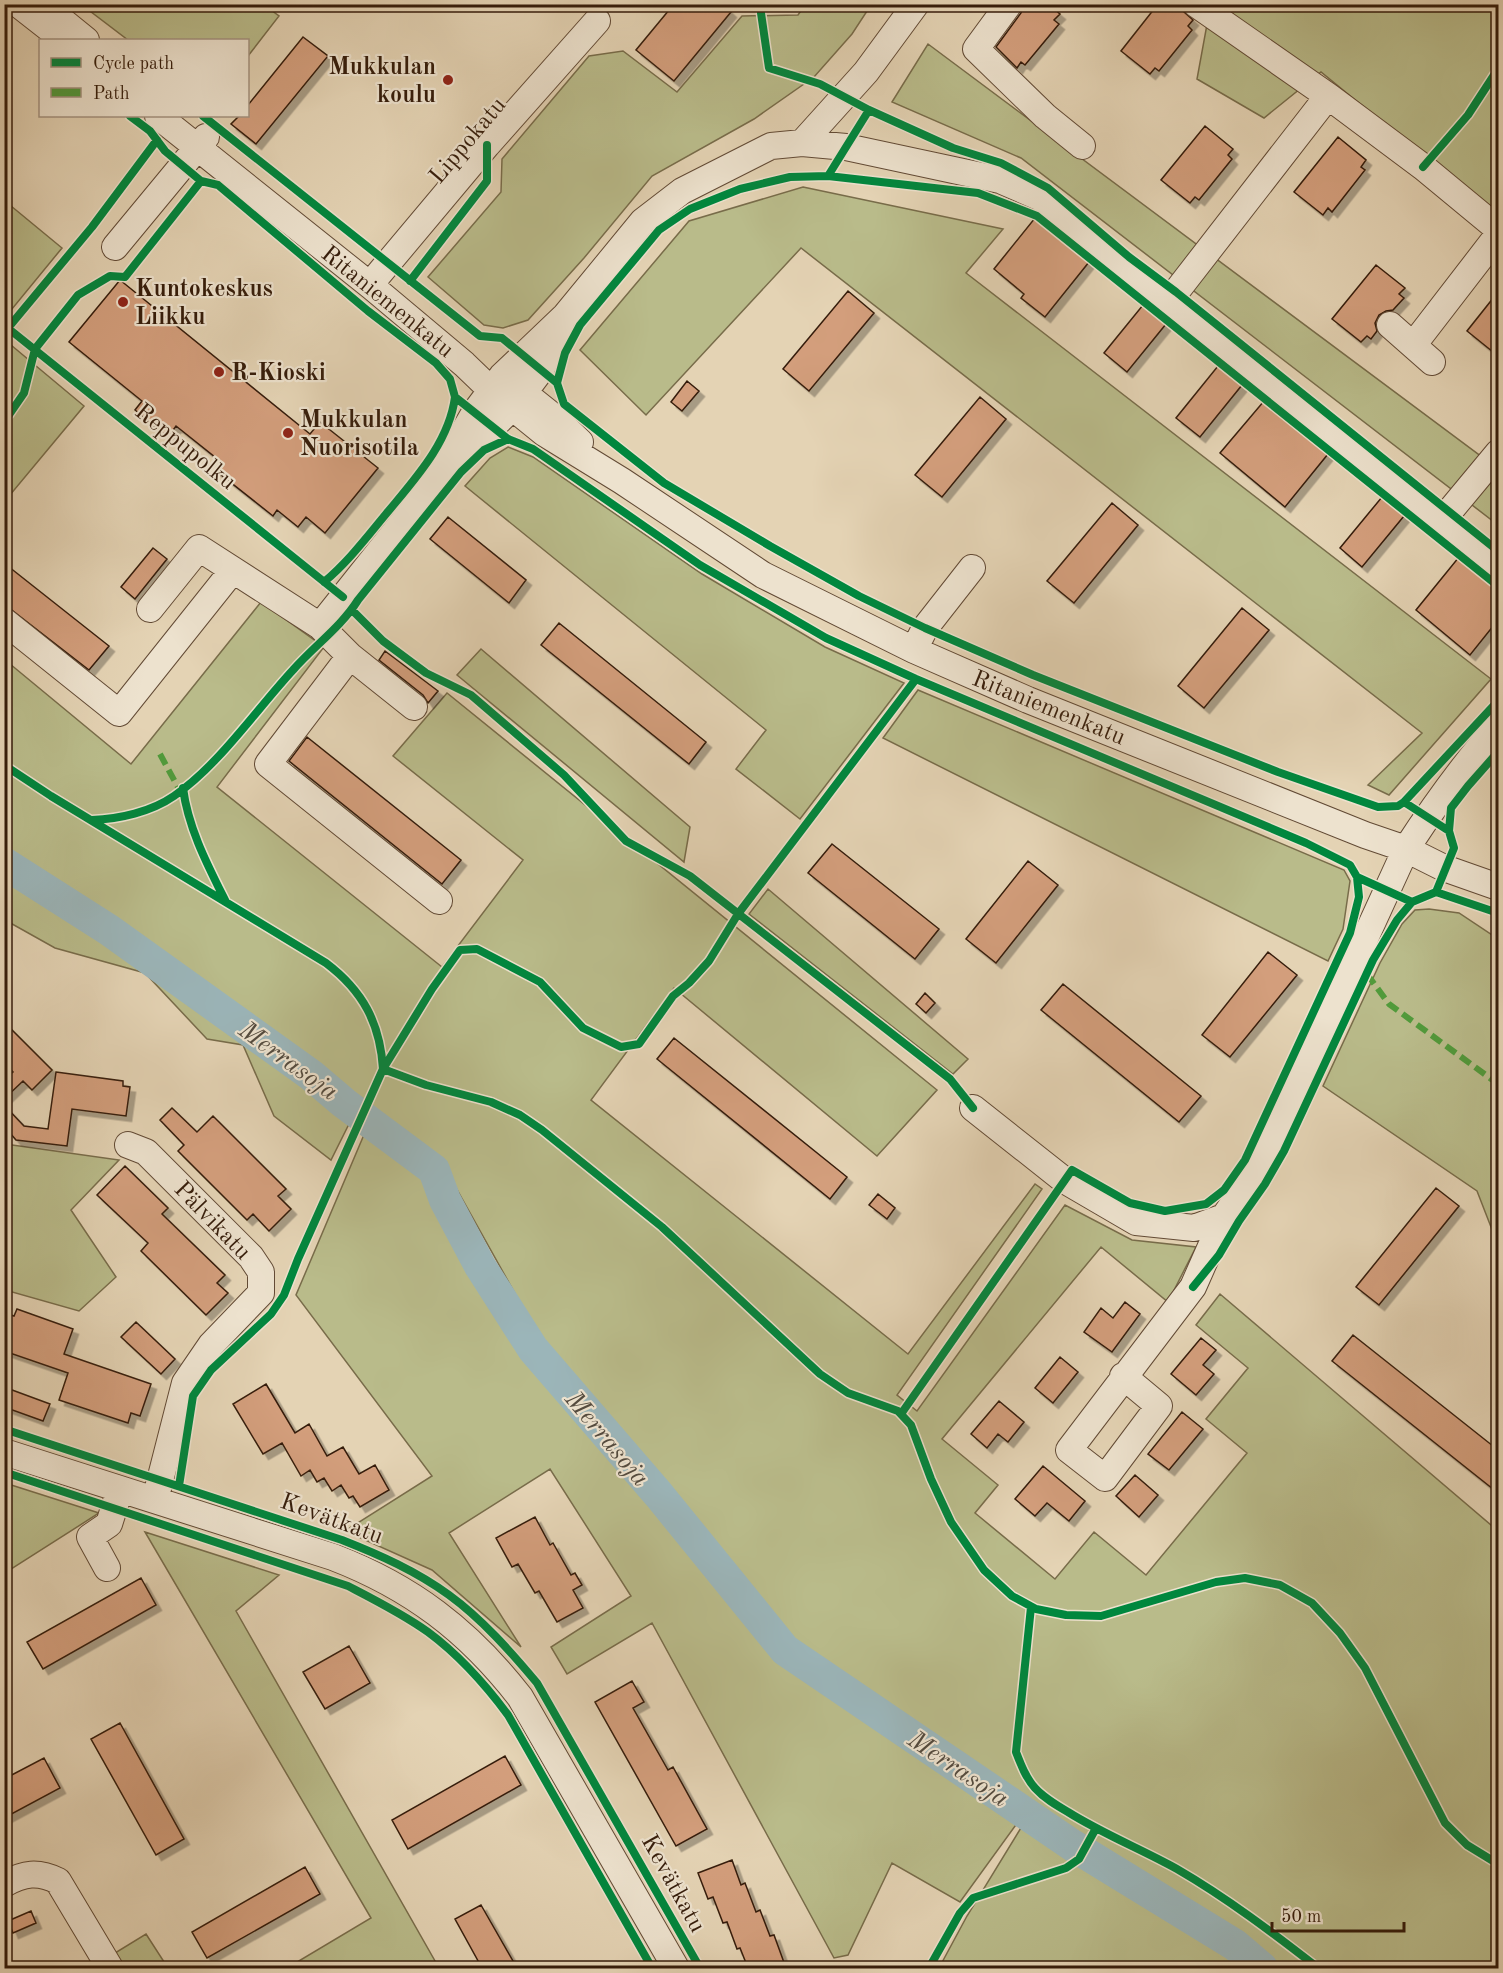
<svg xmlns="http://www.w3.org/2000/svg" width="1503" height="1973" font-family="'Old Standard TT',serif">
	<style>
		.green { fill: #b9bb8a; stroke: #786c4a; stroke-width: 1.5 }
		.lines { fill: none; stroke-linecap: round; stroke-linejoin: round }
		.river { stroke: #9bb5b9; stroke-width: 32 }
		.building { fill: #d39e7b; stroke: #361d0b; stroke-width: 1.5; filter: url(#shadow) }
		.minor-casing { stroke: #624a35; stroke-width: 28 }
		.minor { stroke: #ede2ce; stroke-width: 26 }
		.quiet { stroke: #519a3b; stroke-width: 6; stroke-dasharray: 12 6; stroke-linecap: butt }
		.cycleway-casing { stroke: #ede2ce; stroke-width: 11 }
		.cycleway { stroke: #00873e; stroke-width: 8 }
		.poi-dot { fill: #8f2418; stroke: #ede2ce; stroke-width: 2 }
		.labels { text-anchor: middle; stroke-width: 4.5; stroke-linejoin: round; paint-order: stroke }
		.poi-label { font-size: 24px; font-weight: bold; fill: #361d0b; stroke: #ede2ce; text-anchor: start }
		.street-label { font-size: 24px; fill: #361d0b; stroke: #ede2ce }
		.water-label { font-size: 26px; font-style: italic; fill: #544b3f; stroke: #ede2ce }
	</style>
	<defs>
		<filter id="shadow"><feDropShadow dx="5.5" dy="5.5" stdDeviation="0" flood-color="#0004"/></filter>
	</defs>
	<rect width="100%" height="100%" fill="#e4d3b4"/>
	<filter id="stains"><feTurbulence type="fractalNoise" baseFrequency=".00333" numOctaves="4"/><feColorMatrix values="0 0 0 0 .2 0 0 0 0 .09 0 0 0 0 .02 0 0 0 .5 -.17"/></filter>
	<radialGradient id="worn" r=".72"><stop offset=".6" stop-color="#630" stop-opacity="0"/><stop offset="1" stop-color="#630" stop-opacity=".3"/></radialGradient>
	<path class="green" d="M82 5H264L279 16 248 56V40H128Z
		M805 5H871L852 34 814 77 754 119 652 176 584 258 528 320 503 328 484 325 428 277 501 192 502 159 589 56 623 51 677 92 742 16 798 15Z
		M1207 5H1498V217L1321 72 1264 118 1197 79 1210 8Z
		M928 44 1498 469V525L1021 158 892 102Z
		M803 187 1003 229 966 273 1491 679 1389 795 1368 785 1422 733 801 248 646 415 580 350 689 221Z
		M5 201 62 248 12 309 5 303Z
		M5 340 84 406 5 501Z
		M508 447 533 457 702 574 825 647 904 683 800 819 736 769 766 730 465 486 490 458Z
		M261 602 324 647 217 787 442 967 523 860 393 756 447 693 937 1090 877 1156 674 988 591 1100 908 1354 1035 1184 1042 1189 897 1395 917 1411 1065 1205 1132 1240 1196 1247 1168 1302 1101 1247 942 1439 998 1485 975 1513 1055 1579 1094 1532 1146 1575 1247 1453 1206 1419 1248 1368 1196 1325 1220 1294 1498 1531V1968H939L967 1916 1035 1805 791 1639 541 1340 441 1161 362 1098 331 1160 274 1116 243 1045 207 1039 145 973 55 948 5 920 4 659 131 764Z
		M481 649 690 827 684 862 457 675Z
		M918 690 1344 870 1350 881 1343 929 1328 961 883 738Z
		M768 889 968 1059 953 1074 749 914Z
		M1429 909 1459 913 1498 939V1245L1477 1191 1323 1086 1380 963 1402 924 1415 910Z
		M366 1130 427 1178 500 1315 526 1355 780 1657 1018 1822 960 1902 892 1863 848 1955 834 1958 652 1623 567 1674 551 1647 631 1596 550 1469 449 1533 521 1647 432 1570 345 1531 432 1476 296 1295Z
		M5 1144 119 1160 71 1210 116 1277 79 1311 5 1290Z
		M5 1483 99 1513 5 1573Z
		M145 1532 279 1575 236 1611 439 1968H287L371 1918Z
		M146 1934 168 1968H124L115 1953Z"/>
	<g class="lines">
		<path class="river" d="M4 863 109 930 311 1075 344 1103 434 1170 445 1200 480 1266 533 1349 659 1495 785 1650 1072 1845 1235 1945 1262 1968"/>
	</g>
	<path class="building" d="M674 4H722L731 12 674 81 636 50Z
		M1024 4H1048L1060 14 1054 20 1059 24 1025 65 1021 62 1017 68 996 47 1021 13Z
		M1158 4H1175L1193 20 1188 26 1192 30 1159 71 1155 68 1150 74 1121 51Z
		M303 37 328 56 256 144 231 124 239 116H248V105Z
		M1205 126 1233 149 1228 155 1232 159 1199 200 1195 197 1190 203 1161 180Z
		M1338 137 1366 160 1361 167 1365 170 1332 212 1328 208 1323 215 1294 192Z
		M1035 218 1089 262 1045 317 1021 298 1024 294 994 269Z
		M1376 265 1405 288 1399 294 1404 298 1393 310 1386 311 1379 315 1375 323 1377 331 1371 339 1367 336 1361 342 1332 319Z
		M120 280 310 434 320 422 378 468 325 533 306 517 298 527 277 510 273 516 215 470 221 462 176 426 168 437 135 410 142 401 69 342Z
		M848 291 874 313 809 391 783 369Z
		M1498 292V356L1467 331Z
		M1143 305 1166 324 1127 372 1104 353Z
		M1218 366 1242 385 1200 437 1176 418Z
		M687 381 699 391 682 411 671 402Z
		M980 397 1006 419 942 497 915 475Z
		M1264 401 1328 454 1285 507 1220 453Z
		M1382 497 1404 516 1362 567 1340 548Z
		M1112 503 1138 525 1074 603 1047 581Z
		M448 517 526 580 509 603 430 539Z
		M153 548 167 559 135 599 121 587Z
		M1459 557 1498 590V620L1470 655 1416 610Z
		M4 563 109 646 89 670 4 604Z
		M1242 608 1269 630 1204 708 1178 686Z
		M559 623 706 742 689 764 541 645Z
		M385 651 438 691 428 703 423 695 379 660Z
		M307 737 461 860 442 884 289 761Z
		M832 844 939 929 915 959 808 873Z
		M1028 861 1058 885 996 963 966 939Z
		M1268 952 1297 975 1230 1057 1202 1035Z
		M1063 984 1201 1096 1179 1122 1041 1010Z
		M925 993 935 1003 926 1013 916 1004Z
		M4 1022 52 1070 32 1090 23 1081 4 1099V1080L13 1072 4 1063Z
		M674 1038 847 1177 830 1199 657 1059Z
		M56 1072 123 1081V1086L130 1087 126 1116 72 1109 67 1146 16 1140 4 1126V1105L24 1126 48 1129Z
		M172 1108 197 1132 213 1116 286 1189 278 1196 291 1209 269 1231 253 1214 247 1220 178 1151 184 1145 160 1120Z
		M125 1166 168 1208 162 1214 225 1275 217 1283 228 1293 206 1315 141 1251 148 1243 97 1195Z
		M1436 1188 1459 1206 1379 1305 1356 1287Z
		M878 1194 895 1208 887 1219 869 1205Z
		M1125 1302 1140 1314 1112 1352 1084 1332 1101 1308 1113 1318Z
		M17 1309 73 1329 64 1354 151 1384 140 1416 131 1413 128 1423 59 1400 68 1373 4 1351V1313L14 1316Z
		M136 1322 175 1359 161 1374 121 1337Z
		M1353 1335 1498 1450V1493L1332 1361Z
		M1201 1338 1216 1350 1203 1365 1214 1374 1196 1395 1171 1374Z
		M1060 1357 1078 1372 1053 1403 1035 1388Z
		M266 1384 295 1433 309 1424 327 1456 343 1447 359 1474 375 1465 389 1490 360 1507 353 1496 349 1498 341 1485 332 1491 324 1478 317 1482 310 1470 301 1476 282 1443 263 1454 233 1404Z
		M4 1387 50 1404 43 1421 4 1407Z
		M999 1401 1024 1422 1008 1442 998 1434 987 1448 971 1434Z
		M1182 1412 1203 1429 1169 1470 1148 1454Z
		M1043 1466 1085 1501 1069 1521 1047 1503 1035 1516 1015 1499Z
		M1135 1475 1158 1495 1139 1517 1116 1496Z
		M535 1517 550 1545 553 1543 571 1575 575 1573 582 1585 573 1590 583 1608 557 1622 539 1591 535 1593 518 1564 512 1567 496 1538Z
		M141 1578 156 1605 43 1669 27 1642Z
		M349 1646 370 1683 325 1709 303 1672Z
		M632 1681 644 1702 633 1708 668 1770 673 1767 707 1829 676 1846 595 1702Z
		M120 1723 184 1839 156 1855 91 1739Z
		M505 1756 521 1785 408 1849 392 1820Z
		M44 1758 60 1788 4 1818V1779Z
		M732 1860 741 1885 745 1883 756 1912 760 1910 770 1936 774 1935 786 1968H748L740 1948 737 1949 727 1922 723 1923 713 1897 708 1899 698 1873Z
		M305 1867 320 1894 207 1958 192 1932Z
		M481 1905 517 1968H482L455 1919Z
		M31 1911 36 1923 13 1933 8 1921Z"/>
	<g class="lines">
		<defs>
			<path id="minor" d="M18 4 64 40
				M1009 4 976 49 1045 116 1082 146
				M1196 4 1328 96 1423 167 1498 229
				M54 14 86 40
				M158 116 371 286 464 364 491 390 544 433 622 481 763 575 914 650 1028 700 1365 835 1406 849 1444 868 1498 887
				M802 143 866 72 916 4
				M115 247 206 137
				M371 286 378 275 487 145 597 21
				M1176 292 1328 96
				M1390 325 1432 362
				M1414 344 1498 235
				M510 382 555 418 580 442
				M433 484 475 412 502 376 565 316 643 221 682 191 771 146 802 143 846 147 1000 180 1039 197 1498 568
				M1449 512 1498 453
				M150 609 199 548 320 626 350 656 414 707
				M4 621 119 713 233 570
				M320 626 433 484 513 407 541 370 561 324
				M914 650 925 628 972 568
				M350 656 268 764 439 901
				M973 1108 1064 1180 1136 1222 1194 1228 1224 1217
				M128 1145 146 1152 251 1257 261 1272V1293L211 1345 185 1383 155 1500
				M1123 1376 1159 1406 1105 1478 1069 1450 1193 1287 1224 1217 1263 1161 1406 849C1434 806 1464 764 1498 726
				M4 1452 333 1557C411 1587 468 1630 520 1697L676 1968
				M107 1568 90 1537 109 1524 120 1489
				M4 1884C24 1873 38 1871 58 1881L110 1968"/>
		</defs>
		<use href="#minor" class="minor-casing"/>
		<use href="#minor" class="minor"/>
		<path class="quiet" d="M160 754 180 791
			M1367 974 1389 1004 1498 1084"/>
		<defs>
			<path id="cycleway" d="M761 13 769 68 820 84 869 110 953 148 1001 163 1048 188 1129 257 1176 292 1498 551
				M130 116 150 131 165 151 201 181 218 185 368 311 436 363 450 379 455 397 508 439 533 449 700 565 826 638 916 679 1306 843 1350 865 1357 877 1412 902 1436 892 1498 913
				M203 116 480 336 502 338 557 383
				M1423 167 1468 115 1498 69
				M828 176 869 110
				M410 281 487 181V145
				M4 325 343 597
				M8 328 92 227 157 140
				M4 422 24 393 35 349 78 295 110 276 125 277 201 181
				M324 582C348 562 366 538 386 514 414 480 449 443 455 397
				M352 610 383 641 426 673 471 695 564 775 626 841 690 876 950 1079 973 1108
				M916 679 738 914 709 961 689 983 673 996 639 1044 621 1047 583 1028 540 982 477 949 460 950 432 989 383 1069 426 1085 491 1102 520 1115 542 1130 662 1227 820 1374 848 1393 898 1411 911 1425 931 1479 951 1522 984 1570 1012 1596 1036 1609 1066 1615 1101 1616 1216 1582 1245 1578 1280 1585 1312 1603 1340 1633 1365 1668 1445 1823 1467 1845 1498 1864
				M4 765 51 796 326 963C363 991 380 1023 383 1069L298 1259 284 1295 271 1314 211 1370 193 1396 179 1486
				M183 788C188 828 208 866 226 902
				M1404 802 1498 701
				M92 820C119 819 151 812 174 796 219 765 256 710 293 670 314 646 341 627 358 600L461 472 484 450 508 439
				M1449 831 1451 808 1468 786 1498 752
				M1436 892 1454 848 1449 831 1404 802 1398 806 1378 807 1278 772 1033 675 925 628 859 596 770 546 664 483 564 404 557 383 565 353 580 325 659 230 690 209 740 189 790 177 828 176 978 193 1037 216 1498 586
				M1193 1287 1219 1255 1239 1221 1265 1184 1284 1151 1373 960 1397 920 1412 902
				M901 1414 1072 1170 1130 1203 1165 1211 1206 1204 1224 1190 1245 1160 1350 933 1359 897 1357 877
				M4 1429 342 1540C380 1555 416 1571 449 1595 482 1619 511 1652 537 1683L700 1968
				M4 1472 348 1586C375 1600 403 1614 428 1632 459 1655 485 1684 508 1715L652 1968
				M1031 1607 1016 1752C1021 1765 1026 1778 1035 1788 1044 1798 1056 1805 1068 1812 1103 1834 1141 1849 1177 1869 1227 1898 1273 1933 1318 1968
				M929 1968 960 1913 973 1898 1066 1868 1079 1859 1095 1830"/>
		</defs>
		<use href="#cycleway" class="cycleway-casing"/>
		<use href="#cycleway" class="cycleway"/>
	</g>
	<g class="poi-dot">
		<circle cx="448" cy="80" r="6"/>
		<circle cx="123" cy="302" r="6"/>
		<circle cx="219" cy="372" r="6"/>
		<circle cx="288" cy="433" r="6"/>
	</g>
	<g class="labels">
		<g class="poi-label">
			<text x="436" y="74" text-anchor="end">Mukkulan<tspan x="436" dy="28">koulu</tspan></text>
			<text x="135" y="296">Kuntokeskus<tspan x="135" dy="28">Liikku</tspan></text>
			<text x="231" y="380">R-Kioski</text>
			<text x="300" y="427">Mukkulan<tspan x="300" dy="28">Nuorisotila</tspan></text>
		</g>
		<g class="street-label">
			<text transform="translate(467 140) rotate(-50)" y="8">Lippokatu</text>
			<text transform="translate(388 301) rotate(39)" y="8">Ritaniemenkatu</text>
			<text transform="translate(186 446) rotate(39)" y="8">Reppupolku</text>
			<text transform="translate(1049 707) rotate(22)" y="8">Ritaniemenkatu</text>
			<text transform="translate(213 1220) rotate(46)" y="8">Pälvikatu</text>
			<text transform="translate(332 1518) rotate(20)" y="8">Kevätkatu</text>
			<text transform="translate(674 1883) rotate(61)" y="8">Kevätkatu</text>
		</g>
		<g class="water-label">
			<text transform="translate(289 1060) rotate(36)" y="9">Merrasoja</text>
			<text transform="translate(608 1438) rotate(50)" y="9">Merrasoja</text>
			<text transform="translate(959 1768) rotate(34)" y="9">Merrasoja</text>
		</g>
	</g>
	<rect width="1503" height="1973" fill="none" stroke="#e4d3b4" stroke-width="24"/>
	<rect x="6" y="6" width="1491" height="1961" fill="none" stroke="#361d0b" stroke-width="3"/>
	<rect x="12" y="12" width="1479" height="1949" fill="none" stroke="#361d0b" stroke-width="1.5"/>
	<rect x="39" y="39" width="210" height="78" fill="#ede2ce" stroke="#a49380" stroke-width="1.5"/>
	<rect x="51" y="58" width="30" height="9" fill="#00873e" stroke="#a49380" stroke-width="1.5"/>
	<text x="93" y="69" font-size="18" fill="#361d0b">Cycle path</text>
	<rect x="51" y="88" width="30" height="9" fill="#519a3b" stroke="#a49380" stroke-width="1.5"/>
	<text x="93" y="99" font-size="18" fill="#361d0b">Path</text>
	<path d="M1272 1922v9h132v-9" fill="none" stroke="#361d0b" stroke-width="3"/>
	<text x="1281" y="1922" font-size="18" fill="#361d0b" stroke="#ede2ce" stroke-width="4.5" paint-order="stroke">50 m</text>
	<rect width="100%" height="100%" filter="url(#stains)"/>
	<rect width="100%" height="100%" fill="url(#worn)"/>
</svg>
